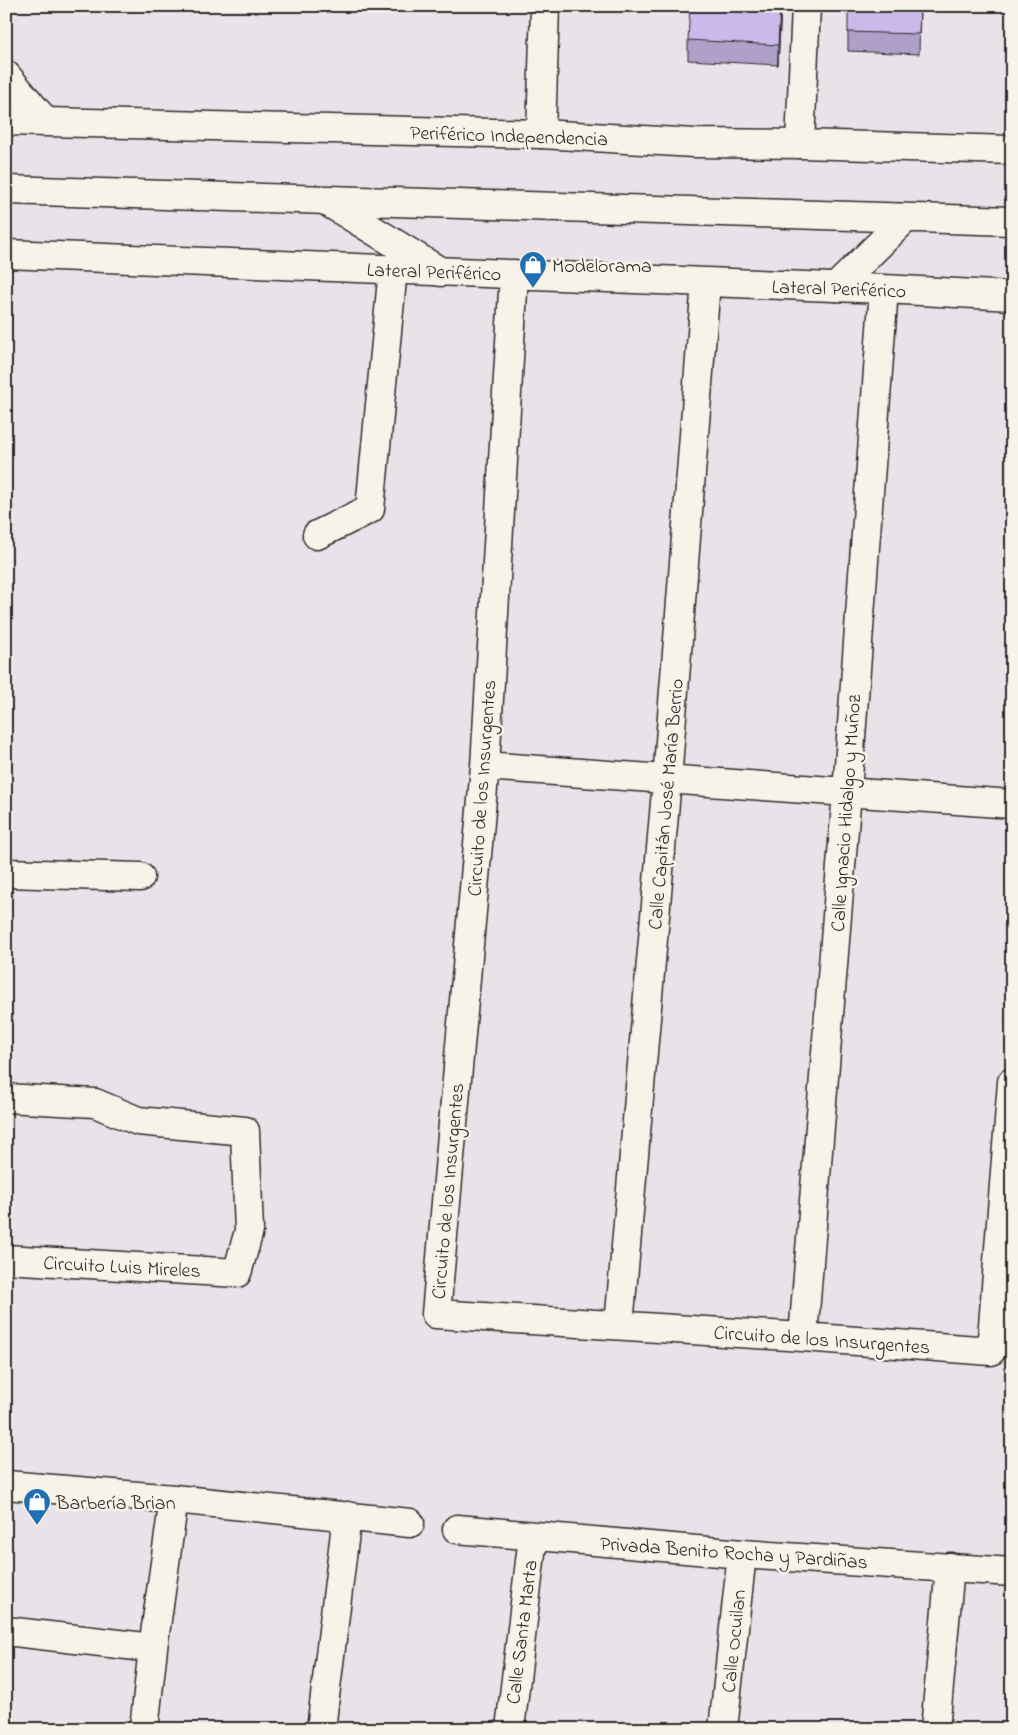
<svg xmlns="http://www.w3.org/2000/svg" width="1018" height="1735" font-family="'Indie Flower',sans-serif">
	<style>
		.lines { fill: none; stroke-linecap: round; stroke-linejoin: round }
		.minor-casing { stroke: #2b2b2b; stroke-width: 31 }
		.trunk-casing { stroke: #2b2b2b; stroke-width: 31 }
		.minor { stroke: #f7f3e8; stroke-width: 28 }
		.trunk { stroke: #f7f3e8; stroke-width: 28 }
		.wall { fill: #af9fc9; stroke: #2b2b2b }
		.shaded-wall { fill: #8f82a4; stroke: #2b2b2b }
		.building { fill: #ccb9ea; stroke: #2b2b2b }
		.labels { text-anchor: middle; stroke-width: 5; stroke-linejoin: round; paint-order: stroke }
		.street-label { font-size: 20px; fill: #2b2b2b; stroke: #f7f3e8 }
		.poi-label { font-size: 20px; fill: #2b2b2b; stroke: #f7f3e8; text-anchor: start }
	</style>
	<rect width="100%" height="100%" fill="#eae2e9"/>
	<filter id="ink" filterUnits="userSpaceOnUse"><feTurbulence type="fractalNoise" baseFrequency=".02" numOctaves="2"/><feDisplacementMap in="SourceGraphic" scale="10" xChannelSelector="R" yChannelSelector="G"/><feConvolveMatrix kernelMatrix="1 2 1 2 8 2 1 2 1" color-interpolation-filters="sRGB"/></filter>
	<g filter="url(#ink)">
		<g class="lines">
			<defs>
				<path id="minor" d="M541 134 545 6
					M800 144 806 6
					M6 254 884 289 1012 296
					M514 274 485 766 436 1314 803 1337 991 1351 1012 1082
					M317 535 370 509 393 269
					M485 766 1012 804
					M6 873 140 877
					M6 1098 95 1103 138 1121 245 1131 249 1231 237 1273 6 1259
					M619 1325 667 780 706 282
					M803 1337 847 792 884 289
					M6 1485 174 1499 410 1523
					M457 1529 742 1554 1012 1572
					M6 1631 153 1648
					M144 1729 153 1648 174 1499
					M321 1729 347 1516
					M510 1729 533 1536
					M723 1729 742 1554
					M935 1729 950 1567"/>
				<path id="trunk" d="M6 75 46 122
					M6 121 541 134 694 143 800 144 1012 150
					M6 190 1012 221
					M326 201 441 272
					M836 287 906 218"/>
			</defs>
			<use href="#minor" class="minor-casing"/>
			<use href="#trunk" class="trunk-casing"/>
			<use href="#minor" class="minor"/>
			<use href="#trunk" class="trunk"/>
		</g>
		<path class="wall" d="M781 6 778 65 688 60V40Z
			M920 6 919 54 848 51V32Z
			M1012 9V85H1008V65Z"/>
		<path class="shaded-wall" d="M780 6H781L778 65V45Z"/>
		<path class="building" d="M690 6H780L778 45 688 40Z
			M848 6H920L919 34 848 32Z
			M1012 9V66L1008 65Z"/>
	</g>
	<defs>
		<symbol id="shop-pin" viewBox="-11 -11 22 30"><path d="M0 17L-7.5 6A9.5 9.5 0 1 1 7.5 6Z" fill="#1f6fb2" stroke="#f7f3e8"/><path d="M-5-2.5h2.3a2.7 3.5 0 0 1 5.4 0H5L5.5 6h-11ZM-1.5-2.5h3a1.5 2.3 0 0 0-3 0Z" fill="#fff"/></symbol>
	</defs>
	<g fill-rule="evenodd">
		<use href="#shop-pin" x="517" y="249" width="32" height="43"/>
		<use href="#shop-pin" x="21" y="1486" width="32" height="43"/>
	</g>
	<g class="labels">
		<g class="street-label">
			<text transform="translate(509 135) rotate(2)" y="7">Periférico Independencia</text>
			<text transform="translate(434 271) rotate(2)" y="7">Lateral Periférico</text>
			<text transform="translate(839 288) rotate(2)" y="7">Lateral Periférico</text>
			<text transform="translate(481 788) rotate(-86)" y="7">Circuito de los Insurgentes</text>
			<text transform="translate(665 804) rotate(-85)" y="7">Calle Capitán José María Berrio</text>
			<text transform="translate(845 813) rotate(-86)" y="7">Calle Ignacio Hidalgo y Muñoz</text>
			<text transform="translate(447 1191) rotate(-85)" y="7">Circuito de los Insurgentes</text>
			<text transform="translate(122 1266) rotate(3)" y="7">Circuito Luis Mireles</text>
			<text transform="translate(822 1339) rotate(4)" y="7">Circuito de los Insurgentes</text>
			<text transform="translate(734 1552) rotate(4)" y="7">Privada Benito Rocha y Pardiñas</text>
			<text transform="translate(521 1632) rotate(-83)" y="7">Calle Santa Marta</text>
			<text transform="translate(733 1641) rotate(-84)" y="7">Calle Ocuilan</text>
		</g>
		<g class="poi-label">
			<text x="552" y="272">Modelorama</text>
			<text x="56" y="1509">Barbería Brian</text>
		</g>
	</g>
	<rect width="1018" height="1735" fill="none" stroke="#f7f3e8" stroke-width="25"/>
	<rect x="12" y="12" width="993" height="1710" fill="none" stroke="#2b2b2b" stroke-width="2" filter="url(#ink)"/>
</svg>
